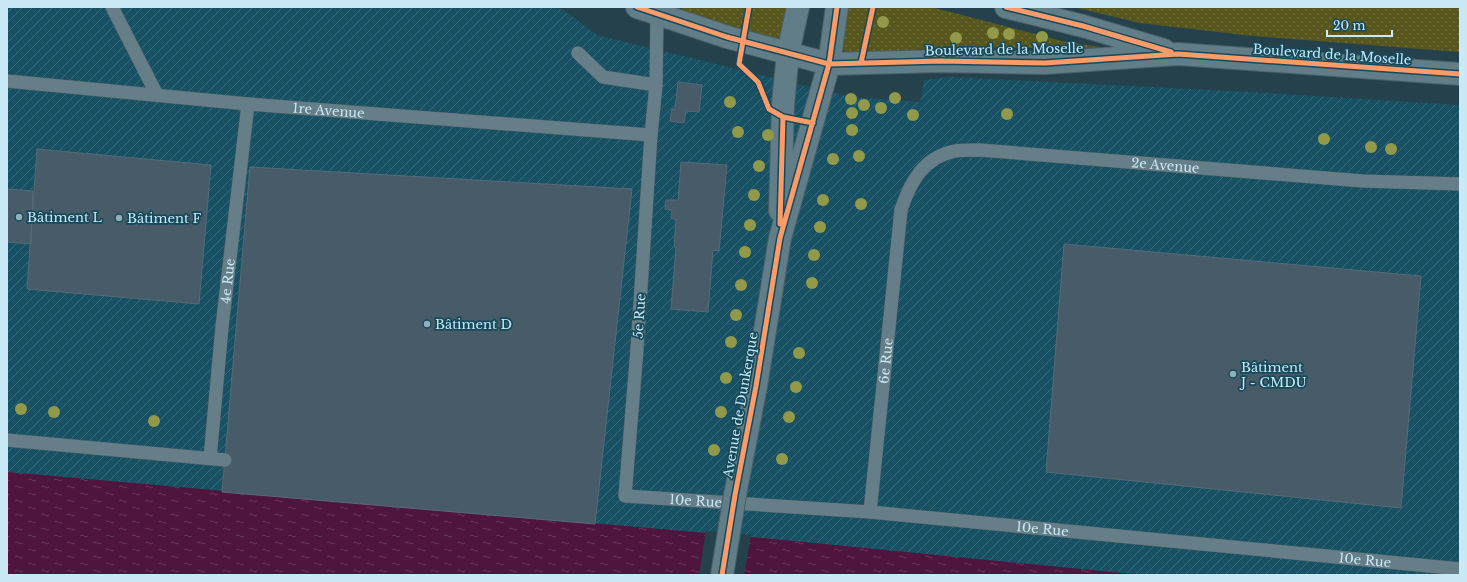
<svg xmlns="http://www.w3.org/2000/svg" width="1467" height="582" font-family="'Libre Baskerville',serif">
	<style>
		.industrial { fill: url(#industrial-furrows) }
		.grass { fill: url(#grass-dots) }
		.water { fill: url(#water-ripples) }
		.pier { fill: #25424c }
		.building { fill: #475c68; stroke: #556b77 }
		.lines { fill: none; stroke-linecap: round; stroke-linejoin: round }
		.lane-casing { stroke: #485f66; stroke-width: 14 }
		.primary-casing { stroke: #485f66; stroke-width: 24 }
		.lane { stroke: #667e87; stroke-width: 13 }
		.primary { stroke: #617d87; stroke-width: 22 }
		.primary-bridge-casing { stroke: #485f66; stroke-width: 24; stroke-linecap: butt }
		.primary-bridge { stroke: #617d87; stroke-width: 22 }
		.cycleway-casing { stroke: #164a5b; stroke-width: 8 }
		.cycleway { stroke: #fa9b69; stroke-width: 5 }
		.tree { fill: #929948 }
		.poi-dot { fill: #90afba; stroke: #164a5b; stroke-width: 1.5 }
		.labels { text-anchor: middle; stroke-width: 3.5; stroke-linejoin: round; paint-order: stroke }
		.street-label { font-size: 13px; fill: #c9e9f6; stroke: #164a5b }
		.poi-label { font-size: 13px; fill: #c9e9f6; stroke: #164a5b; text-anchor: start }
	</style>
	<defs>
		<pattern id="industrial-furrows" width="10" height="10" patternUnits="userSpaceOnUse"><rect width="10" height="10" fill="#185164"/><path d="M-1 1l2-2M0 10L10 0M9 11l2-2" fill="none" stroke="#386a7b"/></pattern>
		<pattern id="grass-dots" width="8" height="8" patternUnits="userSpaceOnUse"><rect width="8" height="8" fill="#57571d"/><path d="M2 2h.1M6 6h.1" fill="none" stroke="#6e6f3e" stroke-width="1.8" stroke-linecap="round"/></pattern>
		<pattern id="water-ripples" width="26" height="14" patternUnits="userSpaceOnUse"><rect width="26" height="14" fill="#50153f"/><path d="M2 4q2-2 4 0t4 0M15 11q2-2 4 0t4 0" fill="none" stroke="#68375b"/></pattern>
	</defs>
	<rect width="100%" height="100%" fill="#25424c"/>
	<path class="industrial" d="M7 7H558L572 16 597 35 851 97 920 102 924 80 950 77 1250 92 1460 105V575H1143L751 537 7 472Z"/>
	<path class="grass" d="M680 7H787L782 37 775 43 684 11Z
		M847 7H931L1062 41 1112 49 949 47 853 55 844 51 841 44Z
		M1073 7H1460V52L1253 36 1140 23Z"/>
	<path class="water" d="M7 472 751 537 1143 575H7Z"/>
	<path class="pier" d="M706 531 751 535 744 575H699Z"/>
	<path class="building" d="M678 82 702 85 699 112 686 111 684 123 670 121 672 109H675Z
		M37 149 211 165 199 304 27 289Z
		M681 162 727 165 719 251 713 250 708 312 671 309 676 247H674L676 220 671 218 672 210 665 209 666 200H678Z
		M250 167 632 189 595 524 222 492Z
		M7 189 33 191 31 244 7 242Z
		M1064 244 1421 276 1401 508 1046 472Z"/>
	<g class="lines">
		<defs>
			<g id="lane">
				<path d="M112 7 157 95"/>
				<path id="s1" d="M657 14 656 85 651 135 637 349 625 496 870 512 1460 569"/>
				<path d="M578 53 603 77 656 85"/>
				<path id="s2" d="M7 81 248 104 651 135"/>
				<path d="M7 440 225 460"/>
				<path id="s3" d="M210 458 222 327 248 104"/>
				<path id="s4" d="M870 512 901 210C910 182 924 157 955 151 963 150 972 150 980 150L1363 181 1460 184"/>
			</g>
			<path id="primary" d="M637 7 727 37 829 64 941 61 1045 63 1178 54 1460 74
				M1006 7 1083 26 1164 50
				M780 211 783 104 788 53 798 7
				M735 495 756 386 780 238 829 64 837 7"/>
		</defs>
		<use href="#lane" class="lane-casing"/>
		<use href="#primary" class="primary-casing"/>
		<use href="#lane" class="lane"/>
		<use href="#primary" class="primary"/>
		<defs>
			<path id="primary-bridge" d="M722 575 735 495"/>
		</defs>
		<use href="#primary-bridge" class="primary-bridge-casing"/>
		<use href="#primary-bridge" class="primary-bridge"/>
		<defs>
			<path id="cycleway" d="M637 7 727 37 829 64 941 61 1045 63 1178 54 1460 74
				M749 7 739 64 758 82 769 109 783 117 813 123
				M1006 7 1083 26 1171 52
				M861 63 873 7
				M780 224 783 117
				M722 575 735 495 756 386 780 238 829 64 837 7"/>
		</defs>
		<use href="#cycleway" class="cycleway-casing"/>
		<use href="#cycleway" class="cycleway"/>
	</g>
	<g class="tree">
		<circle cx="883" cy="22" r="6"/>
		<circle cx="993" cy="33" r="6"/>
		<circle cx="1009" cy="34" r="6"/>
		<circle cx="1042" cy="37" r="6"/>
		<circle cx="956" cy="38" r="6"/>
		<circle cx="895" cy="98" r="6"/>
		<circle cx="851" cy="99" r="6"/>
		<circle cx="730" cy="102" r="6"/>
		<circle cx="864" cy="105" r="6"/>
		<circle cx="881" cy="108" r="6"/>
		<circle cx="852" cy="113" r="6"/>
		<circle cx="1007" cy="114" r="6"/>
		<circle cx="913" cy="115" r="6"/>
		<circle cx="852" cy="130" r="6"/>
		<circle cx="738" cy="132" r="6"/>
		<circle cx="768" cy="135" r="6"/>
		<circle cx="1324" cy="139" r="6"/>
		<circle cx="1371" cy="147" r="6"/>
		<circle cx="1391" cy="149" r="6"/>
		<circle cx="859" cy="156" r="6"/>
		<circle cx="833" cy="159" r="6"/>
		<circle cx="759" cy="166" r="6"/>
		<circle cx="754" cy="195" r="6"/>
		<circle cx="823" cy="200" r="6"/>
		<circle cx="861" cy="204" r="6"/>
		<circle cx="750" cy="225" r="6"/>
		<circle cx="820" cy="227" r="6"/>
		<circle cx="745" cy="252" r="6"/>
		<circle cx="814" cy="255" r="6"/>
		<circle cx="812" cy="283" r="6"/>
		<circle cx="741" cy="285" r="6"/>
		<circle cx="736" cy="315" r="6"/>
		<circle cx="731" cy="342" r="6"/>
		<circle cx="799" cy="353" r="6"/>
		<circle cx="726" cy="378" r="6"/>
		<circle cx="796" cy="387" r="6"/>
		<circle cx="21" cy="409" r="6"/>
		<circle cx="54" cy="412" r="6"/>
		<circle cx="721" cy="412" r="6"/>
		<circle cx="789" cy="417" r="6"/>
		<circle cx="154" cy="421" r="6"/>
		<circle cx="714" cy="450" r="6"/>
		<circle cx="782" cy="459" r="6"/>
	</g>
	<g class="poi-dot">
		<circle cx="19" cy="217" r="4"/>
		<circle cx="119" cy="218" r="4"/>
		<circle cx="427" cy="324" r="4"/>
		<circle cx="1233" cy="374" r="4"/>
	</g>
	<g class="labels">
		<g class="street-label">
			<text transform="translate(1004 49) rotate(-1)" y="5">Boulevard de la Moselle</text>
			<text transform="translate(1332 54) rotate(4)" y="5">Boulevard de la Moselle</text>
			<text dy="5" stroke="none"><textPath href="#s2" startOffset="323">1re Avenue</textPath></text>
			<text dy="5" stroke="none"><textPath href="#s4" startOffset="599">2e Avenue</textPath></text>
			<text dy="5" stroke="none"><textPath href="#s3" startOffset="178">4e Rue</textPath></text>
			<text transform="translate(639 316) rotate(-86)" y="5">5e Rue</text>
			<text dy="5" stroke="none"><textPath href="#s4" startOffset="152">6e Rue</textPath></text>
			<text transform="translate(740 405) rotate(-80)" y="5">Avenue de Dunkerque</text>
			<text dy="5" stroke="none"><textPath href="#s1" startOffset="554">10e Rue</textPath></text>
			<text dy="5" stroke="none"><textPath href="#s1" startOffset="902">10e Rue</textPath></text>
			<text dy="5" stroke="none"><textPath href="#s1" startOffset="1226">10e Rue</textPath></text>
		</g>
		<g class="poi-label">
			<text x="27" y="222">Bâtiment L</text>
			<text x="127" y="223">Bâtiment F</text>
			<text x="435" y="329">Bâtiment D</text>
			<text x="1241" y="372">Bâtiment<tspan x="1241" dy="15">J - CMDU</tspan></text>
		</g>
	</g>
	<rect width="1467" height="582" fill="none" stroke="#c9e9f6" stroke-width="16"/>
	<path d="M1327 30v6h65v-6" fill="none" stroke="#c9e9f6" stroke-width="2"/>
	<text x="1333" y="30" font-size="12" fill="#c9e9f6" stroke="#164a5b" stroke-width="3" paint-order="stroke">20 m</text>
</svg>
